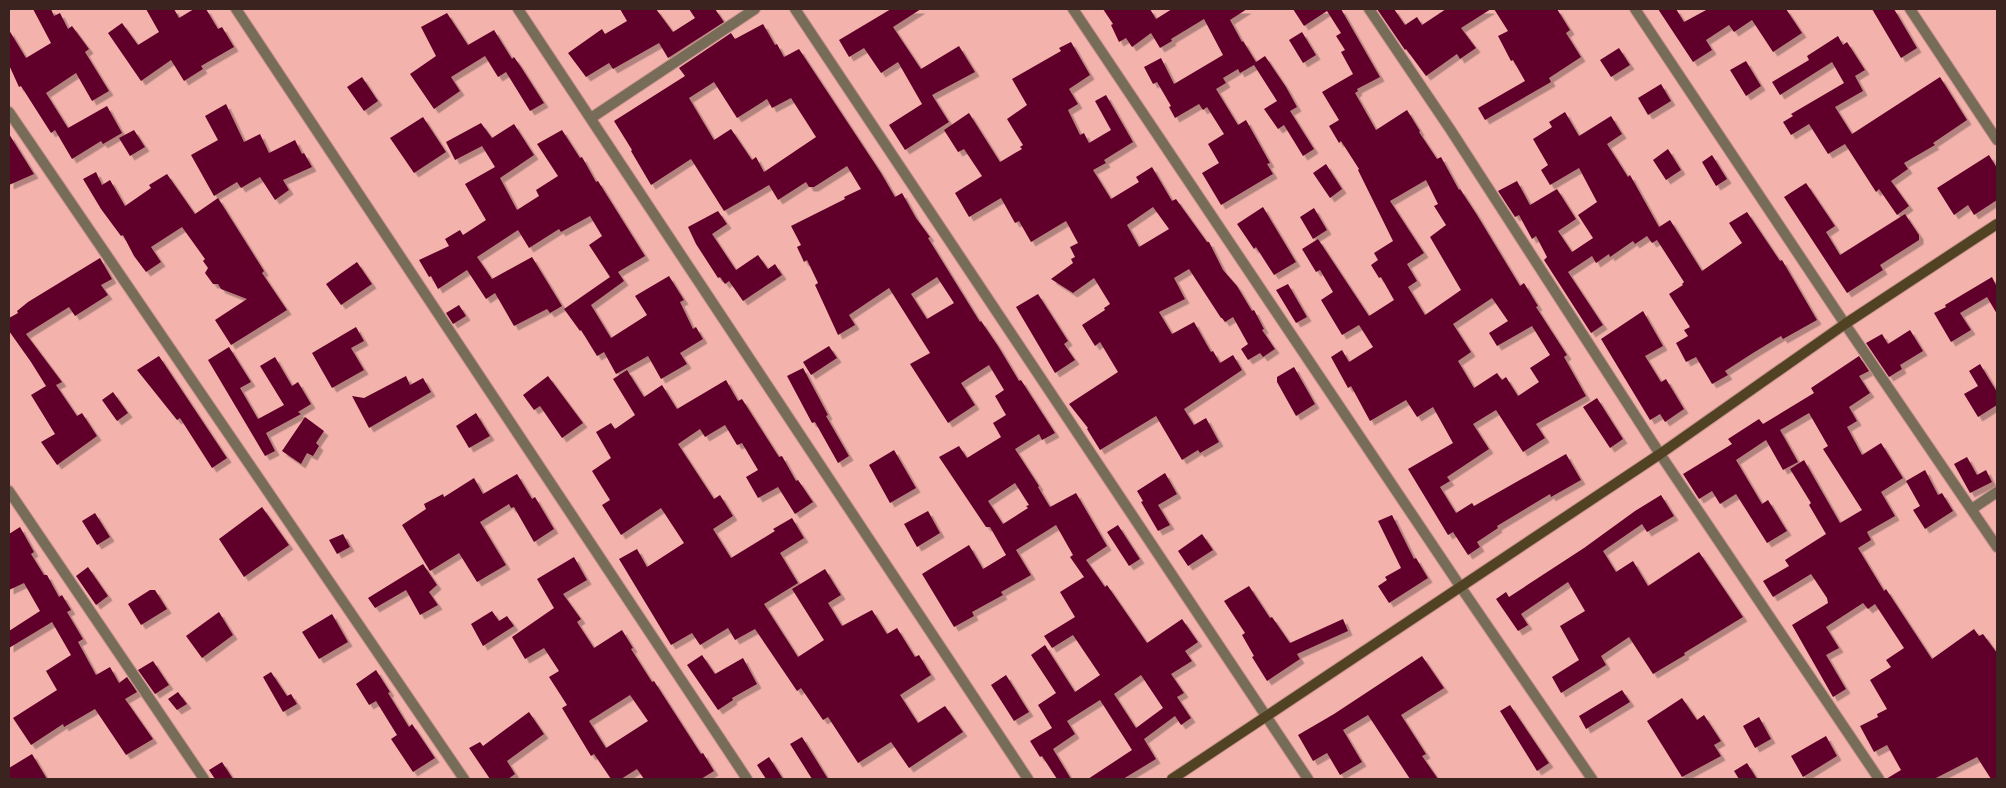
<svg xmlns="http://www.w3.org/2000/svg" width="2006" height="788" font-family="Overpass,sans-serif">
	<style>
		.building { fill: #610529; fill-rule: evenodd; filter: url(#shadow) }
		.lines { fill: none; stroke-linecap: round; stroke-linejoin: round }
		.minor-casing { stroke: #cb938d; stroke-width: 12 }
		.secondary-casing { stroke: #cb938d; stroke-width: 12 }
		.minor { stroke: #766c57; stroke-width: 10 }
		.secondary { stroke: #504222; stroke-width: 10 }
	</style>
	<defs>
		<filter id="shadow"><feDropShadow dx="4.5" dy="4.5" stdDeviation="0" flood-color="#0004"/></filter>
	</defs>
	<rect width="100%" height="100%" fill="#f3b3ac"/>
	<path class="building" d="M33 9H51L54 16 60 13 68 29 72 26 89 49 85 52 109 91 92 101 76 73 46 93 68 128 107 106 122 133 103 144 101 141 72 159 55 130 51 133 21 86 19 87 9 65V30L26 58 51 43Z
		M146 9H174L179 18 194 9H206L218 29 222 27 234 47 201 66 203 69 184 81 171 60 141 81 108 33 122 23 138 45 159 32Z
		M620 9H656L673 32 695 18 689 9H715L724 22 668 58 659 43 613 69 609 63 586 77 568 53 602 29 605 34 627 21Z
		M891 9H921L893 27 921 69 959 46 975 72 932 95 949 122 905 150 889 125 922 104 898 62 881 73 864 48 849 57 839 40Z
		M1103 9H1150L1156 19 1172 9H1247L1230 20 1242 42 1243 41 1256 62 1265 56 1286 87 1297 107 1290 111 1314 149 1303 156 1284 125 1278 129 1264 109 1277 101 1254 65 1240 73 1238 69 1223 78 1226 83 1216 89 1238 125 1246 120 1270 163 1267 164 1273 174 1221 205 1202 173 1219 163 1208 144 1224 134 1207 107 1203 110 1199 104 1175 118 1169 107 1171 106 1157 82 1153 84 1144 67 1161 58 1174 84 1223 55 1204 19 1171 39 1172 41 1160 48 1151 33 1132 47 1126 38 1119 42 1111 25 1113 24Z
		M1293 9H1341L1380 77 1357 89 1358 91 1355 93 1376 130 1407 110 1420 131 1419 132 1437 159 1441 157 1459 190 1460 189 1477 215 1520 286 1524 283 1538 306 1536 307 1567 355 1564 357 1586 396 1536 424 1545 438 1523 452 1496 410 1473 424 1489 449 1447 477 1450 481 1440 487 1456 513 1472 503 1474 506 1566 454 1581 480 1551 497 1550 494 1497 526 1498 528 1477 542 1480 547 1468 555 1453 532 1448 535 1408 469 1453 443 1433 407 1417 417 1406 400 1370 421 1351 386 1348 388 1331 357 1342 350 1349 362 1373 347 1359 325 1342 335 1321 300 1333 292 1320 270 1316 272 1302 249 1318 239 1369 316 1394 300 1381 277 1379 278 1371 265 1378 260 1374 253 1393 241 1358 170 1359 169 1341 141 1339 143 1329 126 1339 120 1322 92 1353 74 1341 52 1345 50 1336 36 1341 33 1327 11 1304 26ZM1426 180 1438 204 1434 206 1446 225 1430 237 1461 290 1425 315 1408 287 1417 281 1407 264 1424 253 1390 201ZM1492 298 1508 321 1489 333 1497 346 1532 326 1550 355 1530 368 1539 382 1518 396 1506 377 1502 380 1497 373 1474 388 1458 361 1471 352 1453 324Z
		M1377 9H1394L1405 25 1417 17 1422 25 1446 9H1491L1461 28 1476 48 1460 59 1457 54 1426 76 1406 49 1405 50Z
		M1494 9H1557L1570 30 1566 33 1581 57 1549 78 1551 82 1485 120 1478 108 1525 81 1513 60 1511 61 1498 36 1508 31Z
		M1658 9H1676L1684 22 1708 9H1786L1802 33 1773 52 1752 20 1734 32 1729 25 1706 40 1712 50 1693 62Z
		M1872 9H1894L1917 48 1901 58Z
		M447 13 468 45 494 30 512 59 514 57 521 67 544 103 530 111 506 72 498 77 485 56 451 77 460 91 434 109 410 74 436 56 421 27Z
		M763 24 775 45 777 44 784 57 799 49 881 173 895 197 902 193 916 218 930 237 928 238 980 322 981 321 998 346 1019 381 1021 380 1055 433 1042 440 1039 434 1015 449 1039 486 1038 487 1050 507 1076 493 1107 546 1086 560 1105 587 1107 585 1147 643 1182 619 1198 642 1185 651 1192 661 1171 674 1184 693 1177 697 1191 718 1181 725 1175 716 1144 739 1156 759 1123 779H1088L1132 750 1100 700 1067 721 1075 734 1053 749 1071 779H1057L1042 756 1040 757 1030 741 1052 728 1038 705 1056 693 1031 655 1045 645 1075 692 1100 675 1073 635 1052 648 1044 636 1075 617 1060 592 1084 577 1070 557 1073 555 1056 525 1016 550 1031 575 1001 592 1003 595 972 612 974 616 954 627 922 574 969 545 983 569 1006 555 990 527H986L939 457 959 446 967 458 1001 437 993 423 1006 415 995 396 1004 390 989 365 961 383 975 405 948 423 910 364 930 353 889 288 849 315 855 325 838 335 815 285 818 283 807 260 804 262 797 247 801 245 791 226 845 199 844 197 861 189 847 166 814 187H809L806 182 778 200 769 185 724 211 691 159 651 185 631 151 632 150 614 121 685 76 679 68 731 33 735 39ZM714 82 737 118 767 99 772 108 791 98 816 137 764 172 756 157 752 160 731 129 714 140 689 98ZM937 277 954 303 927 319 911 294ZM1015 483 1029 505 1026 506 1028 508 1003 524 988 501ZM1141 675 1163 708 1136 728 1114 694Z
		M1302 32 1316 55 1303 63 1289 40Z
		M1838 36 1843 45 1847 42 1865 70 1855 76 1863 91 1835 107 1852 134 1940 77 1967 120 1933 143 1935 145 1904 163 1908 169 1891 181 1909 206 1897 215 1879 189 1876 192 1845 144 1828 154 1809 124 1791 135 1783 122 1793 116 1791 114 1844 83 1832 62 1780 95 1772 82 1809 60 1807 56Z
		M1071 42 1090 75 1069 89 1078 104 1068 110 1080 135 1084 133 1089 143 1111 130 1095 101 1106 95 1133 142 1104 160 1106 163 1093 170 1111 199 1139 182 1136 177 1152 167 1172 201 1176 199 1207 242H1209L1223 270 1237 286 1252 311 1254 310 1264 329 1262 330 1275 349 1263 357 1260 353 1248 360 1241 349 1248 344 1233 317 1225 322 1222 318H1221L1189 269 1174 278 1185 299 1159 312 1172 334 1194 322 1211 352 1213 351 1220 363 1233 355 1242 370 1184 409 1194 425 1206 418 1219 442 1200 453 1198 450 1182 460 1156 416 1100 450 1087 429 1088 428 1069 404 1118 372 1100 342 1095 346 1082 325 1105 310 1104 308 1110 304 1094 278 1073 293 1051 279 1073 263 1071 259 1075 257 1070 247 1078 243 1066 221 1031 242 1019 221 1015 223 1001 198 969 217 955 193 982 176 964 149 958 152 944 130 969 113 1000 162 1022 149 1020 147 1023 145 1007 119 1027 105 1012 79 1061 51 1059 48ZM1153 207 1169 229 1139 247 1127 225Z
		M1619 48 1630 65 1611 77 1600 60Z
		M1746 61 1761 86 1746 96 1730 70Z
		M362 77 378 101 364 111 347 87Z
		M1661 84 1671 101 1648 115 1638 98Z
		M226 104 244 142 260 134 269 153 295 140 302 154 304 153 312 167 283 180 289 190 275 200 260 177 241 188 237 182 214 196 191 155 218 140 205 116Z
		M1565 112 1579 136 1611 116 1622 134 1607 144 1628 177 1630 175 1659 227 1670 220 1702 271 1742 243 1729 223 1747 212 1780 261 1782 260 1817 320 1783 339 1781 336 1753 353 1725 371 1728 375 1712 384 1696 357 1686 362 1676 343 1688 336 1684 330 1690 327 1669 294 1683 285 1682 284 1684 282 1657 240 1652 243 1647 236 1635 244 1633 241 1610 257 1609 254 1596 263 1592 256 1568 272 1603 325 1591 333 1544 260 1547 257 1536 236 1532 239 1519 215 1515 217 1498 191 1517 181 1530 205 1557 189 1576 219 1558 231 1572 252 1593 238 1578 215 1597 202 1579 168 1550 185 1541 170 1548 165 1533 139 1552 127 1549 122Z
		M423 117 446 152 414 173 390 138Z
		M481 123 492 138 514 124 534 155 500 178 517 210 539 196 536 190 558 176 537 144 562 130 580 158 582 157 596 182 598 181 645 256 618 272 624 281 591 305 611 338 647 315 635 296 669 276 684 300 680 302 693 329 696 327 703 339 680 353 687 364 661 379 648 356 616 374 604 352 597 356 581 330 580 331 564 309 610 277 589 245 602 236 590 216 561 232 559 229 529 248 518 230 477 257 492 279 532 257 562 306 550 313 547 309 514 326 495 293 486 299 467 270 438 289 431 276 429 277 419 260 449 246 445 239 460 230 463 235 486 220 465 184 495 167 482 146 455 160 446 142Z
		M134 130 145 147 130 156 119 138Z
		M9 134 34 174 9 185Z
		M1668 149 1681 170 1666 180 1653 160Z
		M1712 155 1727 179 1716 186 1702 162Z
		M1989 155 1997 168V200L1974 215 1968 205 1954 215 1937 188Z
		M1326 164 1342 189 1330 198 1313 173Z
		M96 172 102 185 110 180 125 206 151 188 149 185 167 174 195 214 218 198 264 271 262 273 287 310 231 345 215 320 247 299 221 289 218 284H213L205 273 208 268 203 261 205 259 182 227 151 247 161 262 146 272 134 256 123 235 121 236 101 209 83 179Z
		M1806 183 1835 226 1826 232 1840 255 1905 214 1919 235V240L1880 265 1883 270 1847 293 1784 197Z
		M1263 207 1296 262 1274 275 1256 247 1254 249 1237 224Z
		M1314 208 1327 230 1313 239 1300 217Z
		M718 211 727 224 712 234 736 270 758 255 768 269 775 264 782 275 743 301 729 281 725 284 720 277 718 278 696 244 688 227Z
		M100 258 112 279 101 285 108 295 75 316 69 307 26 334 62 382 56 385 77 416 82 413 97 436 57 465 41 442 55 434 31 395 46 386 31 362 9 331V318L18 313 17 311 28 302Z
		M357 262 372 284 341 305 326 284Z
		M1992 277 1997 287V314L1987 297 1960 313 1971 330 1951 342 1934 313 1946 307 1945 305Z
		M1288 284 1307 317 1296 323 1276 290Z
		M1038 294 1068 341 1064 344 1075 360 1055 373 1016 307Z
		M459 305 466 316 453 324 446 313Z
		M1643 311 1663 346 1645 356 1661 382 1666 379 1684 409 1665 422 1660 414 1650 420 1601 339Z
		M356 327 364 341 351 348 364 370 332 388 312 353Z
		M1910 330 1923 351 1900 365 1902 369 1889 377 1866 343 1882 334 1888 344Z
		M829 346 837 358 811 375 803 362Z
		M229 347 251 382 240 388 258 419 284 405 260 366 275 357 292 386 298 382 311 404 298 412 301 414 266 433 275 451 265 456 208 360Z
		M159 356 227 458 212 468 180 418 177 420 137 370Z
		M1859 356 1869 371 1859 376 1870 393 1849 407 1857 421 1847 427 1862 455 1881 443 1903 478 1881 492 1895 516 1867 532 1871 540 1858 548 1884 591 1886 589 1932 659 1974 629 1979 636 1983 634 1997 653V779H1991L1977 757 1934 779H1886L1901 770 1887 745 1874 752 1860 726 1878 717 1877 714 1887 709 1870 680 1891 667 1886 660 1904 648 1875 604 1868 609 1863 603 1826 627 1839 648 1826 655 1846 689 1833 697 1792 625 1828 603 1827 598 1811 574 1773 597 1763 581 1789 566 1785 560 1826 534 1809 505 1811 503 1790 469 1804 460 1840 523 1862 510 1823 449 1828 446 1809 413 1780 430 1798 462 1783 470 1766 440 1736 460 1762 504 1768 500 1787 531 1767 543 1736 494 1720 504 1712 491 1699 499 1683 474 1732 444 1728 439 1759 419 1763 424 1814 393 1811 388Z
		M1980 364 1997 392V405L1978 417 1964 394 1978 386 1969 371Z
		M1294 367 1315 404 1296 416 1277 382V377Z
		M803 368 828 415 826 416 849 456 838 463 815 422 812 423 787 376Z
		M627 370 644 397 662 385 677 409 726 380 738 401 742 399 779 457 782 456 796 481 798 480 813 502 795 514 778 487 758 498 746 477 758 470 742 443 737 445 725 425 705 437 700 429 678 444 714 499 720 495 733 516 713 529 731 558 775 531 773 529 792 518 804 538 780 553 798 583 764 604 798 657 824 640 792 589 825 569 841 595 828 603 842 626 872 610 887 634 897 628 915 657 919 655 931 675 900 695 918 723 945 706 963 732 909 768 891 742 858 763 828 717 823 720 801 688 797 691 755 629 735 640 728 628 700 645 692 633 671 645 619 559 637 549 647 567 684 543 661 508 621 535 602 505 610 500 592 471 611 458 596 432 611 423 615 429 635 415 613 379Z
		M406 376 410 385 423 378 431 392 369 428 352 396 364 398Z
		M548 376 583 423 562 438 540 406 534 410 523 395Z
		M113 392 128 413 117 421 102 400Z
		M1597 398 1623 439 1610 448 1583 407Z
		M476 413 490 436 469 448 456 426Z
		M305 417 324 431 316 443 319 446 313 456 307 453 301 464 282 451Z
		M894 450 916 488 890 503 869 465Z
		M1967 457 1977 475 1986 470 1992 482 1970 493 1954 464Z
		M1925 470 1938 495 1942 493 1953 511 1925 529 1913 510 1920 506 1906 481Z
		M1165 473 1177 494 1158 505 1170 525 1158 531 1141 502 1143 501 1137 491Z
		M517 474 532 499 535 497 554 529 534 542 514 507 511 508 509 504 480 522 506 565 477 582 459 553 430 571 402 525 426 509 424 504 443 494 444 497 474 478 483 494Z
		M1661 495 1674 516 1647 532 1642 524 1603 551 1616 572 1633 561 1648 586 1699 552 1743 617 1684 653 1685 655 1653 674 1629 637 1601 656 1606 665 1561 693 1552 677 1579 660 1560 626 1585 611 1568 582 1521 614 1528 625 1518 631 1496 599 1506 592 1509 597 1584 548 1635 511Z
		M262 507 289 545 244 577 219 539Z
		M928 511 940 533 917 547 904 524Z
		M95 513 110 537 97 545 82 521Z
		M1392 515 1414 559 1416 558 1428 578 1389 603 1378 586 1387 580 1385 577 1401 568 1378 521Z
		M1118 525 1140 559 1129 566 1107 532Z
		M20 527 34 552 31 554 44 575H47L59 597 62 595 71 610 67 612 83 639 78 642 96 675 110 667 119 683 127 677 137 692 125 699 153 739 126 755 95 709 64 727 63 724 31 745 13 718 57 690 46 671 71 655 52 622 9 648V631L40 611 24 583 9 590V534Z
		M343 534 350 547 337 554 329 540Z
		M1202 534 1213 550 1188 566 1178 551Z
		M574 557 587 580 563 594 581 619 577 622 594 648 622 630 633 648 631 649 652 682 654 681 701 754 703 753 714 771 701 779H644L637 769 621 779H611L594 754 591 756 562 708 567 705 549 677 559 671 544 648 525 659 512 637 554 608 537 579ZM630 695 648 721 606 748 589 721Z
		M423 564 437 585 429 592 438 605 420 615 406 590 375 608 368 598Z
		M88 567 108 596 96 605 76 576Z
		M1249 586 1270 618 1272 617 1290 643 1343 619 1348 631 1297 654 1300 659 1267 681 1252 657 1254 656 1242 635 1245 633 1224 601Z
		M150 590H155L167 609 141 625 128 604Z
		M492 611 499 621 507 616 514 626 483 646 471 624Z
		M219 612 233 635 202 658 186 636Z
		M332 614 348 642 319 659 302 632Z
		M702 655 715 674 743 658 757 684 732 698 733 700 718 710 687 665Z
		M1422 656 1444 688 1401 715 1426 754 1422 756 1438 779H1410L1368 715 1343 730 1362 762 1340 775 1327 753 1313 761 1298 735 1334 714Z
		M153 661 169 685 155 694 138 670Z
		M376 670 390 692 388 693 409 727 412 724 435 758 413 772 391 739 397 735 376 701 369 705 356 684Z
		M271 672 287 696 291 694 297 704 283 712 263 677Z
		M1006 675 1029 712 1014 721 991 685Z
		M1622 690 1630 702 1586 729 1579 716Z
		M178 692 187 704 177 710 168 699Z
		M1682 698 1697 720 1704 715 1721 741 1714 745 1721 756 1682 777 1647 721Z
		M1510 705 1549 763 1537 771 1500 711Z
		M529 712 544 734 507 761 515 774 508 779H490L469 748 480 742 483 746Z
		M1759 717 1771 739 1755 748 1743 726Z
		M1826 736 1837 756 1803 777 1791 756Z
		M802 737 828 779H812L790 744Z
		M32 754 47 779H9V768Z
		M769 757 783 779H766L757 765Z
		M222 762 233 779H215L209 770Z
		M1747 763 1757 779H1739L1734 771Z"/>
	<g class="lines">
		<defs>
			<path id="minor" d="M236 9 747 779
				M518 9 1028 779
				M795 9 1308 779
				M1073 9 1460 586 1592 779
				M1369 9 1450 129 1660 454 1879 779
				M1635 9 1845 324 1997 547
				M1910 9 1997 140
				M9 112 464 779
				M591 118 755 9
				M9 491 204 779
				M1972 509 1997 492"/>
			<path id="secondary" d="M1172 779 1660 454 1845 324 1997 224"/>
		</defs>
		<use href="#minor" class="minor-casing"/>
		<use href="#secondary" class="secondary-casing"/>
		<use href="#minor" class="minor"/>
		<use href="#secondary" class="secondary"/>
	</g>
	<rect width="2006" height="788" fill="none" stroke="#3b2320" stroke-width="20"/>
</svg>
